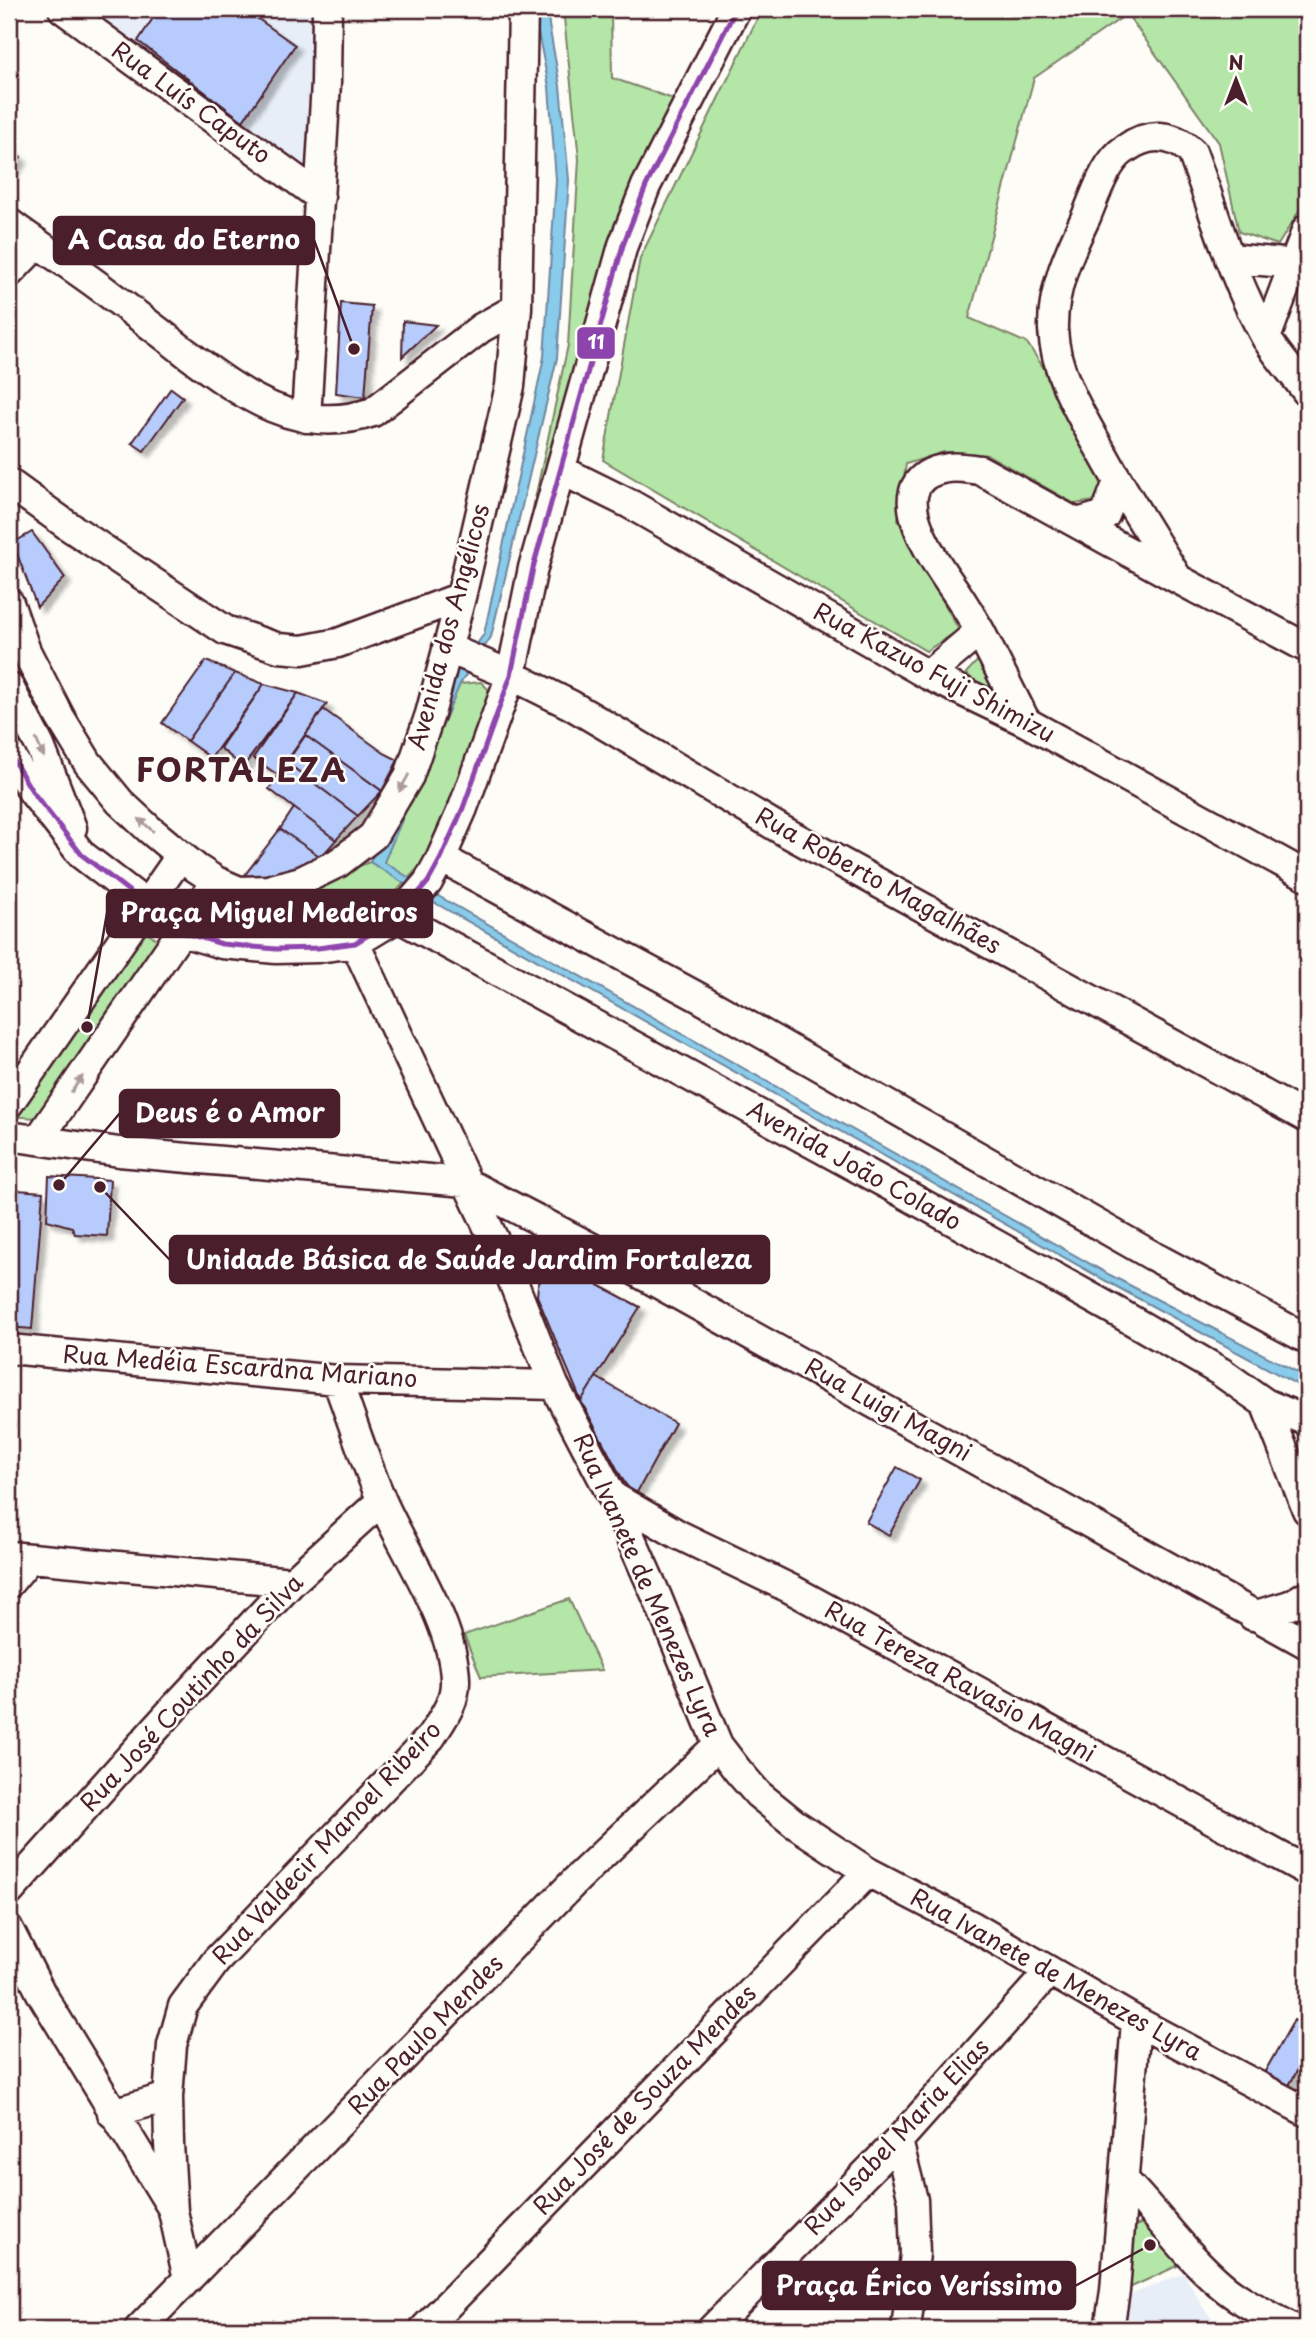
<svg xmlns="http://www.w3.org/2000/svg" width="1316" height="2338" font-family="'Playpen Sans',sans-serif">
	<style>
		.built { fill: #e8eef8 }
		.green { fill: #b3e6a7; stroke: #7e8269; stroke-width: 2 }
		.water { fill: #89cbea; stroke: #70869e; stroke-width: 2 }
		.building { fill: #b7ccfc; stroke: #4a1f2b; stroke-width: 2; filter: url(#shadow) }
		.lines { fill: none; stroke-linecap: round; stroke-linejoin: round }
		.minor-casing { stroke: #4a1f2b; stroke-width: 33 }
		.minor { stroke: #fdfcf7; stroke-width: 28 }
		.bus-1-casing { stroke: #fdfcf7; stroke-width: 10 }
		.bus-1 { stroke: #8e44ad; stroke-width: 5 }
		.oneway { fill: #ac999b }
		.labels { text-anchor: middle; stroke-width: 5; stroke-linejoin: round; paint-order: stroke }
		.street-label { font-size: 24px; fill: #4a1f2b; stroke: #fdfcf7 }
		.district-label { font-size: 32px; font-weight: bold; letter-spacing: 2px; fill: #4a1f2b; stroke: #fdfcf7 }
		.leader { fill: none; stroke: #4a1f2b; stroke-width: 2.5 }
		.callout-dot { fill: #4a1f2b; stroke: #fdfcf7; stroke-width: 2.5 }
		.callout { fill: #4a1f2b; stroke: #4a1f2b; stroke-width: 2.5 }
		.callout-label { font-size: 26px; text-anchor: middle; font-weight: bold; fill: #fff }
		.line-badge { stroke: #fdfcf7; stroke-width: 2.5 }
		.badge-label { font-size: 19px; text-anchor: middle; font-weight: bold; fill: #fff }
	</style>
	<defs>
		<filter id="shadow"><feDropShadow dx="6" dy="6" stdDeviation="2" flood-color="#0004"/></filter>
	</defs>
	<rect width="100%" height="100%" fill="#fdfcf7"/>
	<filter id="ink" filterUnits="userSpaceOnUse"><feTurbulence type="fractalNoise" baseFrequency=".0143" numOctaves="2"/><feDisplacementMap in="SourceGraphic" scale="14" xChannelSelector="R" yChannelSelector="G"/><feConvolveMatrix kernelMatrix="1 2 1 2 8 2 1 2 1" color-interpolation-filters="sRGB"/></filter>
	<g filter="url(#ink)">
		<path class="built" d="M91 9H316L314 178 92 14Z
			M1184 2273 1204 2309 1215 2322 1229 2329H1125L1128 2296Z"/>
		<path class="green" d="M563 9H611L612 78 676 100 509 620 568 345 579 159Z
			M762 9H1307V198L1278 245 1239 232 1219 143 1127 14 1034 78 969 318 1027 343 1112 470 1094 501 1075 504 988 455 944 452 906 464 898 520 959 630 926 651 603 460 640 258Z
			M981 657 1000 685 989 696 966 673Z
			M481 682 488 689V715L428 857 384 905 339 935 235 939 227 925V912L239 904 270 905 316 883 370 862 412 787 460 684Z
			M141 930 166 944 36 1118 9 1116Z
			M569 1599 602 1670 481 1677 464 1635Z
			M1145 2222 1186 2262 1127 2289 1133 2227Z"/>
		<path class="water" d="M536 9H548L549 25 560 86 569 180 557 358 491 637 460 684 384 862 440 897 1110 1275 1307 1377V1390L1106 1281 435 903 370 862 453 677 484 634 544 357 556 180 549 87 537 27Z"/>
		<path class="building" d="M159 9H244L295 45 243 121 138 41Z
			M9 148 21 157 9 174Z
			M341 303 372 306 365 397 336 393Z
			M403 321 436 325 402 357Z
			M171 388 183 397 144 451 132 443Z
			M32 532 65 578 37 607 13 543Z
			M206 661 235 673 187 741 162 723Z
			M235 673 264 684 211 758 187 741Z
			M264 684 298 693 243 767 220 748Z
			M298 693 327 704 278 775 253 758Z
			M323 709 384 753 398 760 382 791 305 735Z
			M305 735 382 791 358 816 286 762Z
			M286 762 358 816 336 840 269 789Z
			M294 808 336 840 321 857 280 829Z
			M280 829 321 857 262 885 244 876Z
			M49 1176 110 1180 107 1236 75 1234 72 1227 47 1220Z
			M17 1190 43 1192 32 1329 9 1327V1268Z
			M565 1267 640 1307 581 1401 537 1296 538 1285 543 1276 553 1269Z
			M596 1377 675 1423 635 1496 624 1482 581 1401Z
			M897 1467 920 1480 889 1535 866 1522Z
			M1294 2020 1307 2027V2053L1287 2089 1263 2075Z"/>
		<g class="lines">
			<defs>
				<path id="minor" d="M63 9 320 197
					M9 223C42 248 77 269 109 294 134 313 160 332 185 352 242 395 299 437 373 412L481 328 517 308
					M1229 258 1295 264
					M9 273 37 244
					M1266 338 1307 229
					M306 418 326 83 327 9
					M561 470 630 504 928 675 1026 722 1307 876
					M9 483 67 525 225 630 279 648 302 650 338 643 461 597
					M1077 523 1105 515 1118 482
					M1178 579C1153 538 1127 498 1104 456 1082 417 1055 375 1053 329 1052 290 1069 252 1086 217 1095 196 1105 162 1125 149 1147 133 1171 132 1192 152 1215 213 1232 278 1265 336 1277 356 1294 374 1307 392
					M9 603 26 651 60 717 88 763 120 802 149 829 196 868 216 881 239 891 268 890 301 881 338 863 373 836 409 776 430 714 461 597 510 386 517 308 523 9
					M980 631 1026 722
					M447 648 511 675 571 705 782 830 1307 1118
					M928 675 980 631C971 616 962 600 951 585 930 555 878 478 948 468 958 466 970 469 980 470L1178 579 1307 648
					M9 687 40 746 72 828
					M9 753 32 791 82 855 182 932 222 944 276 949 318 948 355 943 398 917 428 882 441 858 463 808 511 675 533 568 623 245 646 186 736 9
					M441 858 698 997 1153 1256 1307 1339
					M398 917 896 1189 1119 1313 1221 1372 1265 1403 1307 1421
					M355 943 510 1274 554 1385 612 1496 657 1597 718 1745 738 1771 758 1794 795 1824 868 1872 974 1927 1136 2021 1307 2112
					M9 1103 181 855
					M9 1136 119 1152 465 1182 623 1264 1307 1644
					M38 1140 216 881
					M510 1274 557 1231
					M9 1349 337 1380 554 1385
					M1265 1403 1307 1510
					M612 1496 679 1535 791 1589 1307 1871
					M9 1556 292 1582
					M9 1583 29 1559
					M1253 1616 1290 1605 1307 1595
					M9 1892 174 1708 292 1582 381 1501
					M9 1930 41 1993 172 2208
					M112 2113 168 2097
					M898 2141 913 2200 915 2254 906 2329
					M1124 2180C1157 2214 1184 2253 1220 2284 1242 2303 1269 2315 1294 2329
					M188 2279 173 2211 169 2144 168 2097 172 2045 183 2006 216 1961 431 1737C443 1718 456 1702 455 1679 453 1621 405 1554 382 1501 365 1462 352 1420 337 1380
					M139 2329 579 1877 718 1745
					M424 2329 868 1872
					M712 2329 898 2141 1049 1972
					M1109 2329 1115 2291 1136 2021"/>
			</defs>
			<use href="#minor" class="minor-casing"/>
			<use href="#minor" class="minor"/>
			<defs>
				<path id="bus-1" d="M9 753 32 791 82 855 182 932 222 944 276 949 318 948 355 943 398 917 428 882 441 858 463 808 511 675 533 568 623 245 646 186 736 9"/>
			</defs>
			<use href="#bus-1" class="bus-1-casing"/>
			<use href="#bus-1" class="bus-1"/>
		</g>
		<defs><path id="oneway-solid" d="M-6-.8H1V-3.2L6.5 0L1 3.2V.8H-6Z" transform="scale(1.75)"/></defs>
		<g class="oneway">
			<use href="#oneway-solid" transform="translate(40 748) rotate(66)"/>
			<use href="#oneway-solid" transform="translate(404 783) rotate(119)"/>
			<use href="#oneway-solid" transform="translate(146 825) rotate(-138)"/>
			<use href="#oneway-solid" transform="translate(77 1084) rotate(-55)"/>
		</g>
	</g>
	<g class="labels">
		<g class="street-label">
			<text transform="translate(191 103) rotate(36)" y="8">Rua Luís Caputo</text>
			<text transform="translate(449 627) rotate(-75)" y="8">Avenida dos Angélicos</text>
			<text transform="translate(934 673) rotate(28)" y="8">Rua Kazuo Fuji Shimizu</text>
			<text transform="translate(878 881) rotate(29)" y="8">Rua Roberto Magalhães</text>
			<text transform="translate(854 1166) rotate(29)" y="8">Avenida João Colado</text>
			<text transform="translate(240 1367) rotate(4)" y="8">Rua Medéia Escardna Mariano</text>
			<text transform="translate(888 1410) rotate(29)" y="8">Rua Luigi Magni</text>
			<text transform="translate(647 1585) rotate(66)" y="8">Rua Ivanete de Menezes Lyra</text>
			<text transform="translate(960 1682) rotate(29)" y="8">Rua Tereza Ravasio Magni</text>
			<text transform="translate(192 1693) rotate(-47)" y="8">Rua José Coutinho da Silva</text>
			<text transform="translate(327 1843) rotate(-47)" y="8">Rua Valdecir Manoel Ribeiro</text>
			<text transform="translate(1056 1975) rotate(29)" y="8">Rua Ivanete de Menezes Lyra</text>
			<text transform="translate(426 2035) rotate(-46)" y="8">Rua Paulo Mendes</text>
			<text transform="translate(645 2100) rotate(-46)" y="8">Rua José de Souza Mendes</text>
			<text transform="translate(897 2137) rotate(-47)" y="8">Rua Isabel Maria Elias</text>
		</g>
		<g class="district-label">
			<text x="242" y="782">FORTALEZA</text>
		</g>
	</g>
	<path class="leader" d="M354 349L314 240M87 1027L107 913M59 1185L120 1113M100 1187L170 1260M1150 2245L1075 2286"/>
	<g class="callout-dot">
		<circle cx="354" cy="349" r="7"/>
		<circle cx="87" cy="1027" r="7"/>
		<circle cx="59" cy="1185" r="7"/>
		<circle cx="100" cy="1187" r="7"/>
		<circle cx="1150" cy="2245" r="7"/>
	</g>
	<g class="callout">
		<rect x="54" y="217" width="260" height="47" rx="7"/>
		<rect x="107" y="890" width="325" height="47" rx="7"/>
		<rect x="120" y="1090" width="219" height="47" rx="7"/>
		<rect x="170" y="1236" width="599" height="47" rx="7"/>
		<rect x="763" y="2262" width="312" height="47" rx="7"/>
	</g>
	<g class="callout-label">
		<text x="184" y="249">A Casa do Eterno</text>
		<text x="269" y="922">Praça Miguel Medeiros</text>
		<text x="230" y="1122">Deus é o Amor</text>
		<text x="469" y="1269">Unidade Básica de Saúde Jardim Fortaleza</text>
		<text x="919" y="2295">Praça Érico Veríssimo</text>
	</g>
	<rect class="line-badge" x="576" y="326" width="40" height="34" rx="7" fill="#8e44ad"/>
	<g class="badge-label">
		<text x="596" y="349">11</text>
	</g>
	<rect width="1316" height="2338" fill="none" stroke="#fdfcf7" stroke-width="35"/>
	<rect x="18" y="18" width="1281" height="2303" fill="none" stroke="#4a1f2b" stroke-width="2.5" filter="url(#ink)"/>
	<g transform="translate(1236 80)" stroke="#fdfcf7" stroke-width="5" paint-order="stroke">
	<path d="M0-5L12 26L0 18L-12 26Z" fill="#4a1f2b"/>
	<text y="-10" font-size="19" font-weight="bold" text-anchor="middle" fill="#4a1f2b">N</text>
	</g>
</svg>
